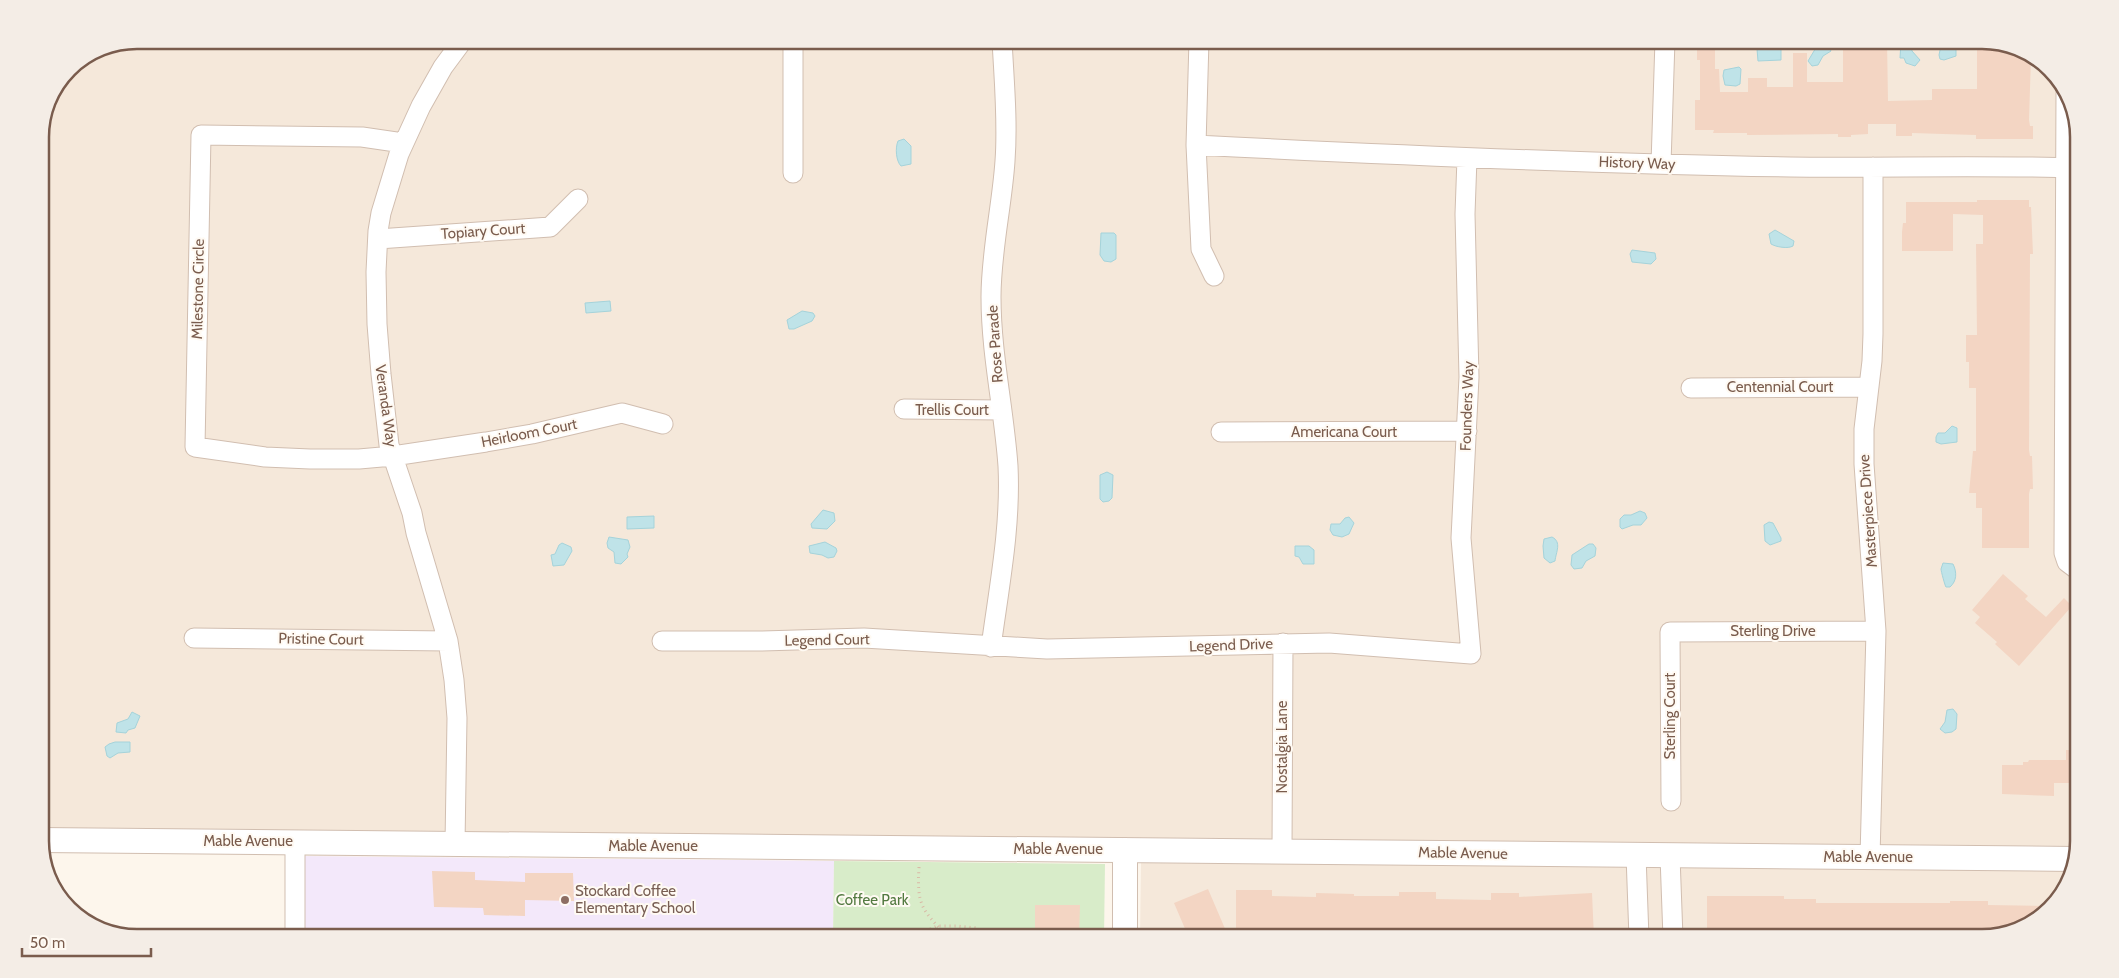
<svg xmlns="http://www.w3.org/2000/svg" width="2119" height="978" font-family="Cabin,sans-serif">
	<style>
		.residential { fill: #f5e8da }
		.education { fill: #f3e8fa }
		.green { fill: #d8ecc9 }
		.water { fill: #bfe3e8; stroke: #a5d3da }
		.building { fill: #f3d5c3 }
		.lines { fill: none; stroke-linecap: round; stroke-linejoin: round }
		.minor-casing { stroke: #d1beb0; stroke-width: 21 }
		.tertiary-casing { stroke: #d1beb0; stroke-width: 26 }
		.path { stroke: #d9b8a5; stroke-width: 3; stroke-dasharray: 1 4; stroke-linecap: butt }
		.minor { stroke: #fff; stroke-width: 19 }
		.tertiary { stroke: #fff; stroke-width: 24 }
		.education-dot { fill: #8d6e63; stroke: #fffaf3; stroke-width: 2 }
		.labels { text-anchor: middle; stroke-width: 4; stroke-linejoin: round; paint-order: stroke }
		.street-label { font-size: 15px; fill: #7a5c4d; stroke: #fffaf3 }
		.education-label { font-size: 15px; fill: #785e54; stroke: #fffaf3; text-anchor: start }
		.park-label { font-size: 15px; fill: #537a41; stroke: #fffaf3 }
		.rim { fill: none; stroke: #7a5c4d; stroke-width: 2.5 }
	</style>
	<rect width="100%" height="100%" fill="#fdf6ec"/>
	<path class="residential" d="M137 40H1982L2020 47 2063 83 2079 131 2078 846 40 831V131L47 99 69 68 100 47Z
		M1141 863 2074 867 2072 879 2036 922 1982 938H1140Z"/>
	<path class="education" d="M298 856 834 861 833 938H297Z"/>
	<path class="green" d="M834 861 1105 864 1104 938H833Z"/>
	<path class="water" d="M1908 40 1911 44 1912 51 1920 60 1915 66 1906 63 1904 58H1900L1901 42Z
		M1956 40V56L1944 60 1940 59 1939 55 1942 41Z
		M1773 46H1781V60L1758 61 1757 49 1772 48Z
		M1817 46 1829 47 1831 51 1823 56 1818 65 1812 66 1808 61Z
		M1739 67 1741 69 1740 84 1736 86 1725 85 1723 76 1724 70Z
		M904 139 911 146V164L901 166C896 161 895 148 898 141Z
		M1775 230 1794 241 1793 246C1788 249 1776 247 1771 244L1769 234Z
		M1101 233H1114L1116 235V259L1111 262 1104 261 1100 255Z
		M1632 250 1655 253 1656 259 1651 264 1632 262 1630 254Z
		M610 301 611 311 586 313 585 303Z
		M802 311 813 313 815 316 812 321 794 329H789L787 320Z
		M1952 426 1957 428V442L1941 444 1936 442V437L1938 433H1945Z
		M1107 472 1113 475 1112 498 1109 501 1103 502 1100 499V475Z
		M823 510 834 513 835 521 827 529 812 528 811 524Z
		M1640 511 1645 513 1647 518 1641 525H1633L1622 529 1620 527V519L1624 515H1631Z
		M654 516V528L627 529V517Z
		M1349 517 1354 523 1349 534 1342 537 1333 535 1330 530 1331 524H1340L1345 518Z
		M1769 522 1773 523 1781 538V541L1770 545 1765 541 1764 525Z
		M609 537 628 540 630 547 627 554 628 557 621 564 615 563 614 552 608 548 607 543Z
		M1552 537C1562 542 1556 552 1555 561L1550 563 1544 558 1543 546 1544 539Z
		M825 542 836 548 837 551 834 557 828 558 822 555 810 553 809 546Z
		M562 543 571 547 572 551 564 565 553 566 551 555 555 554 559 545Z
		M1589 544H1593L1596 548 1595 556 1586 561 1582 568 1574 569 1571 565 1572 555Z
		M1295 546H1309L1314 550V564H1303L1299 557 1295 556Z
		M1943 563 1953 564C1957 572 1957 581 1950 587H1946C1945 586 1941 571 1941 569Z
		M1953 709 1957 714 1956 729 1952 732 1945 733 1940 729 1945 722 1947 710Z
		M132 712 140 716 135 728 128 730 126 733 116 732 117 723 128 719Z
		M115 742H130V752L118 753 110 758 107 756 105 747 109 744Z"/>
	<path class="building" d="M1843 40H1887L1888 101 1932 100V89H1977V40L2020 47 2031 57 2029 120 2030 126H2033V139H1976V135L1943 134 1912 133V136H1896V124H1868V134L1851 135V137H1838V134L1747 135V133H1713L1714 130H1695V100H1700V60H1697V41L1715 42V69H1719L1720 92H1748V78H1767V87H1793V53H1807V82H1843Z
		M1977 200H2029V207H2031L2033 254H2030L2029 450 2030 456H2032L2033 489H2030L2029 494V548H1982V508H1976V493H1969L1973 451H1976V388H1969V362H1966V335H1977L1976 244H1983V215L1953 214V251H1902V232L1903 223H1906V202H1977Z
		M2003 574 2028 596 2025 599 2046 617 2064 598 2072 606 2019 666 1995 644 1997 642 1975 623 1980 617 1972 610Z
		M2066 750H2079V783H2054V796L2002 794V765H2023V762H2028L2029 760H2066Z
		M432 871 475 872V880L525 882V873H573L574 901 525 900V916L484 915 483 908 434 907Z
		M1208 889 1229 938H1189L1174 903Z
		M1236 890H1272V896L1316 897V893L1354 894V896H1399V892H1436V899L1491 900V893H1519V897L1592 893 1594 938H1236Z
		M1707 896H1784V899H1816V903H1950V901H1988V905L2049 906 2036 922 1982 938H1707Z
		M1035 905H1080L1079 938H1035Z"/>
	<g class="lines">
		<defs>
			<path id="minor" d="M1199 40 1196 145 1201 249 1214 276
				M2066 93 2064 553 2067 562 2079 571
				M403 143 362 137 201 135 195 447 265 457 310 459H359L393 456 486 442 532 434 622 413 663 424
				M1196 145C1394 155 1592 164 1790 167 1886 168 1983 165 2079 168
				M1661 164 1665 40
				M793 173V40
				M378 239 550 227 578 199
				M1691 388 1869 387
				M904 409 1001 410
				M1221 432 1467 431
				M194 638 448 641
				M662 641H760L864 638 1047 649 1329 643 1471 654 1461 538 1469 377 1465 214 1467 158
				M991 647C999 587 1011 527 1008 466 1004 409 991 354 991 297 991 251 1002 206 1005 161 1008 121 1004 80 1002 40
				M1671 801 1670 632 1876 631
				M455 844 457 718 454 680 448 641 416 533 412 513 389 445 381 374 377 324 376 272 378 231 381 213 399 154 421 106 443 67 463 40
				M1282 851 1283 643
				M1636 855 1639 938
				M1670 856 1673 938
				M1870 857 1876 631 1864 464V429L1872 361 1873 334V167
				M295 938V841"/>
			<path id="tertiary" d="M40 840 2075 859
				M1125 938V850"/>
		</defs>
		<use href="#minor" class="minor-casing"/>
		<use href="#tertiary" class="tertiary-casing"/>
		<path class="path" d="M919 867C917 902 920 908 944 933L943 938
			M921 933 937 926H956L977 928 989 938"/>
		<use href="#minor" class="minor"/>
		<use href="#tertiary" class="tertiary"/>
	</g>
	<circle class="education-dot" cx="565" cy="900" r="5"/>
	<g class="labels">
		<g class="street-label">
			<text transform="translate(1637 163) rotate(2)" y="5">History Way</text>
			<text transform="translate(483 231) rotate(-4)" y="5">Topiary Court</text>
			<text transform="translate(198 289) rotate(-89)" y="5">Milestone Circle</text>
			<text transform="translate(995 344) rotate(-94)" y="5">Rose Parade</text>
			<text x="1780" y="392">Centennial Court</text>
			<text transform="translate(386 406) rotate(82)" y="5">Veranda Way</text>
			<text transform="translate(1467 406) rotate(-88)" y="5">Founders Way</text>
			<text x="952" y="415">Trellis Court</text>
			<text x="1344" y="437">Americana Court</text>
			<text transform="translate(529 433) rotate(-11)" y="5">Heirloom Court</text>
			<text transform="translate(1868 511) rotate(-94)" y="5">Masterpiece Drive</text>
			<text x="1773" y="636">Sterling Drive</text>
			<text transform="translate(321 639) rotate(1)" y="5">Pristine Court</text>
			<text transform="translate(827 640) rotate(-1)" y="5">Legend Court</text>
			<text transform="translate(1231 645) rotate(-2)" y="5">Legend Drive</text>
			<text transform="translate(1670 716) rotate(-90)" y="5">Sterling Court</text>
			<text transform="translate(1282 747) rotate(-90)" y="5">Nostalgia Lane</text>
			<text x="248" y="846">Mable Avenue</text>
			<text x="653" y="851">Mable Avenue</text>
			<text x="1058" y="854">Mable Avenue</text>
			<text transform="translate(1463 853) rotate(1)" y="5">Mable Avenue</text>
			<text x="1868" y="862">Mable Avenue</text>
		</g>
		<g class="education-label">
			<text x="575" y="896">Stockard Coffee<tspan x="575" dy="17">Elementary School</tspan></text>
		</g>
		<g class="park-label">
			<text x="872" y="905">Coffee Park</text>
		</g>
	</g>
	<path d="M0 0H2119V978H0ZM137 49H1982A88 88 0 0 1 2070 137V841A88 88 0 0 1 1982 929H137A88 88 0 0 1 49 841V137A88 88 0 0 1 137 49Z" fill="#f4ede6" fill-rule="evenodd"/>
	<path class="rim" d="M137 49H1982A88 88 0 0 1 2070 137V841A88 88 0 0 1 1982 929H137A88 88 0 0 1 49 841V137A88 88 0 0 1 137 49Z"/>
	<path d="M22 948v8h129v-8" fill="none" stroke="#7a5c4d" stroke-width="2.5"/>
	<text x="30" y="948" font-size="15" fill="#7a5c4d" stroke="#fffaf3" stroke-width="4" paint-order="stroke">50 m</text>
</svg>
